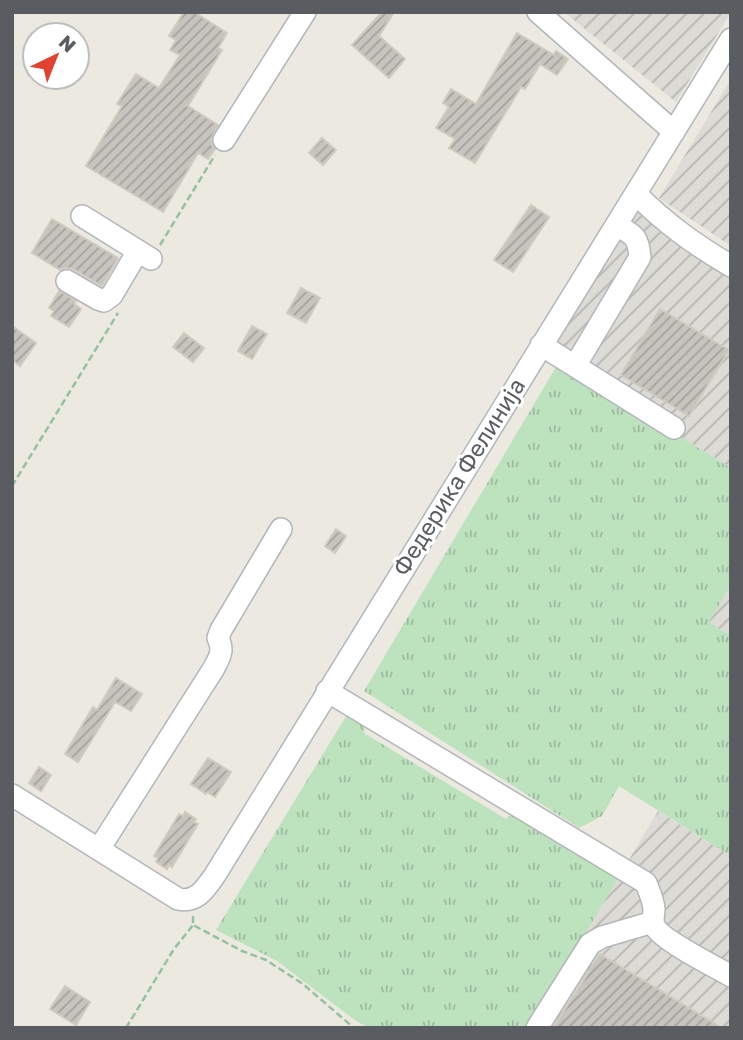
<svg xmlns="http://www.w3.org/2000/svg" width="743" height="1040" font-family="'Golos Text',sans-serif">
	<style>
		.industrial { fill: url(#industrial-furrows) }
		.grass { fill: url(#grass-tufts) }
		.building { fill: url(#building-hatch); stroke: #d0cbbf; stroke-width: 2 }
		.lines { fill: none; stroke-linecap: round; stroke-linejoin: round }
		.minor-casing { stroke: #b3b6ba; stroke-width: 24 }
		.path { stroke: #95c1a3; stroke-width: 2.5; stroke-dasharray: 7 3.5; stroke-linecap: butt }
		.minor { stroke: #fff; stroke-width: 21 }
		.labels { text-anchor: middle; stroke-width: 6; stroke-linejoin: round; paint-order: stroke }
		.street-label { font-size: 23px; fill: #595c61; stroke: #fff }
	</style>
	<defs>
		<pattern id="industrial-furrows" width="10" height="10" patternUnits="userSpaceOnUse" patternTransform="scale(1.75)"><rect width="10" height="10" fill="#dddbd5"/><path d="M-1 1l2-2M0 10L10 0M9 11l2-2" fill="none" stroke="#b6b5b0"/></pattern>
		<pattern id="grass-tufts" width="24" height="20" patternUnits="userSpaceOnUse" patternTransform="scale(1.75)"><rect width="24" height="20" fill="#bde2be"/><path d="M3 7l-1-3M5 7V3M7 7l1-3M15 17l-1-3M17 17v-4M19 17l1-3" fill="none" stroke="#9dba9e"/></pattern>
		<pattern id="building-hatch" width="6" height="6" patternUnits="userSpaceOnUse" patternTransform="scale(1.75)"><rect width="6" height="6" fill="#c6c4bd"/><path d="M-1 1l2-2M0 6l6-6M5 7l2-2" fill="none" stroke="#a4a29d"/></pattern>
	</defs>
	<rect width="100%" height="100%" fill="#ebe9e0"/>
	<path class="industrial" d="M731 12 676 102 565 13V12Z
		M731 79V246L659 198Z
		M635 208 731 273V468L546 354Z
		M731 585V636L708 622Z
		M658 811 731 856V1028H529Z"/>
	<path class="grass" d="M559 362 731 468V585L709 622 731 636V856L619 786 602 816 579 828 364 691Z
		M348 713 365 725 364 733 506 819 514 812 619 877 529 1028H369L356 1021 277 961 216 930Z"/>
	<path class="building" d="M184 12H194L227 33 218 48 222 50 188 106 218 125 211 139 212 145 215 149 208 159 198 153 163 212 86 166 122 106 117 104 136 74 159 88 180 55 170 50 176 40 169 36Z
		M382 12H394L379 36 405 59 389 78 352 45Z
		M517 33 554 55 556 51 568 59 557 75 540 64 525 89 521 87 475 163 449 148 455 139 436 128 449 107 443 103 451 89 476 104Z
		M322 138 336 150 323 165 309 153Z
		M531 205 549 217 513 272 494 260Z
		M52 219 118 258 102 286 73 269 66 268 60 270 32 253Z
		M301 288 320 298 306 323 287 313Z
		M59 291 76 301 74 304 81 309 69 327 51 316 54 311 49 308Z
		M660 309 729 350 689 416 621 375Z
		M12 326 36 343 20 366 12 360Z
		M252 326 267 334 252 359 238 351Z
		M184 333 204 348 193 362 173 347Z
		M336 529 346 536 335 553 325 546Z
		M116 678 142 694 131 711 115 702 78 762 65 754 93 707 97 710Z
		M208 758 231 772 215 797 207 792 206 794 191 784Z
		M39 767 51 775 41 791 29 783Z
		M185 812 196 819 194 822 198 824 172 867 169 865 167 869 156 862 158 858 154 856 179 814 183 816Z
		M600 954 722 1028H553Z
		M65 986 90 1002 76 1025 50 1009Z"/>
	<g class="lines">
		<defs>
			<path id="minor" d="M538 12 674 132
				M224 140 305 12
				M636 194C666 224 694 244 731 266
				M82 216 151 259
				M67 281 98 299 104 301 112 295 138 251
				M541 345 575 366 640 257C638 235 633 235 616 225
				M575 366 674 428
				M327 691 646 883C649 891 653 899 654 909 654 914 652 920 654 925 659 939 716 967 731 976
				M12 795 178 899C197 903 205 889 215 875L731 39
				M99 849 214 668C220 656 224 651 218 638L221 630 281 529
				M537 1028 590 944 602 937 653 922"/>
		</defs>
		<use href="#minor" class="minor-casing"/>
		<path class="path" d="M160 245 215 155
			M12 486 118 313
			M193 916V925L242 951 266 960 303 984 354 1028
			M126 1028 174 949 193 925"/>
		<use href="#minor" class="minor"/>
	</g>
	<g class="labels">
		<g class="street-label">
			<text transform="translate(459 477) rotate(-58)" y="8">Федерика Фелинија</text>
		</g>
	</g>
	<rect width="743" height="1040" fill="none" stroke="#595c61" stroke-width="28"/>
	<g transform="translate(56 56) rotate(43)"><circle r="33" fill="#ffffff" stroke="#bdbec0" stroke-width="2"/>
	<path d="M0-5L12 26L0 18L-12 26Z" fill="#e14231"/>
	<text y="-10" font-size="19" font-weight="bold" text-anchor="middle" fill="#595c61">N</text>
	</g>
</svg>
